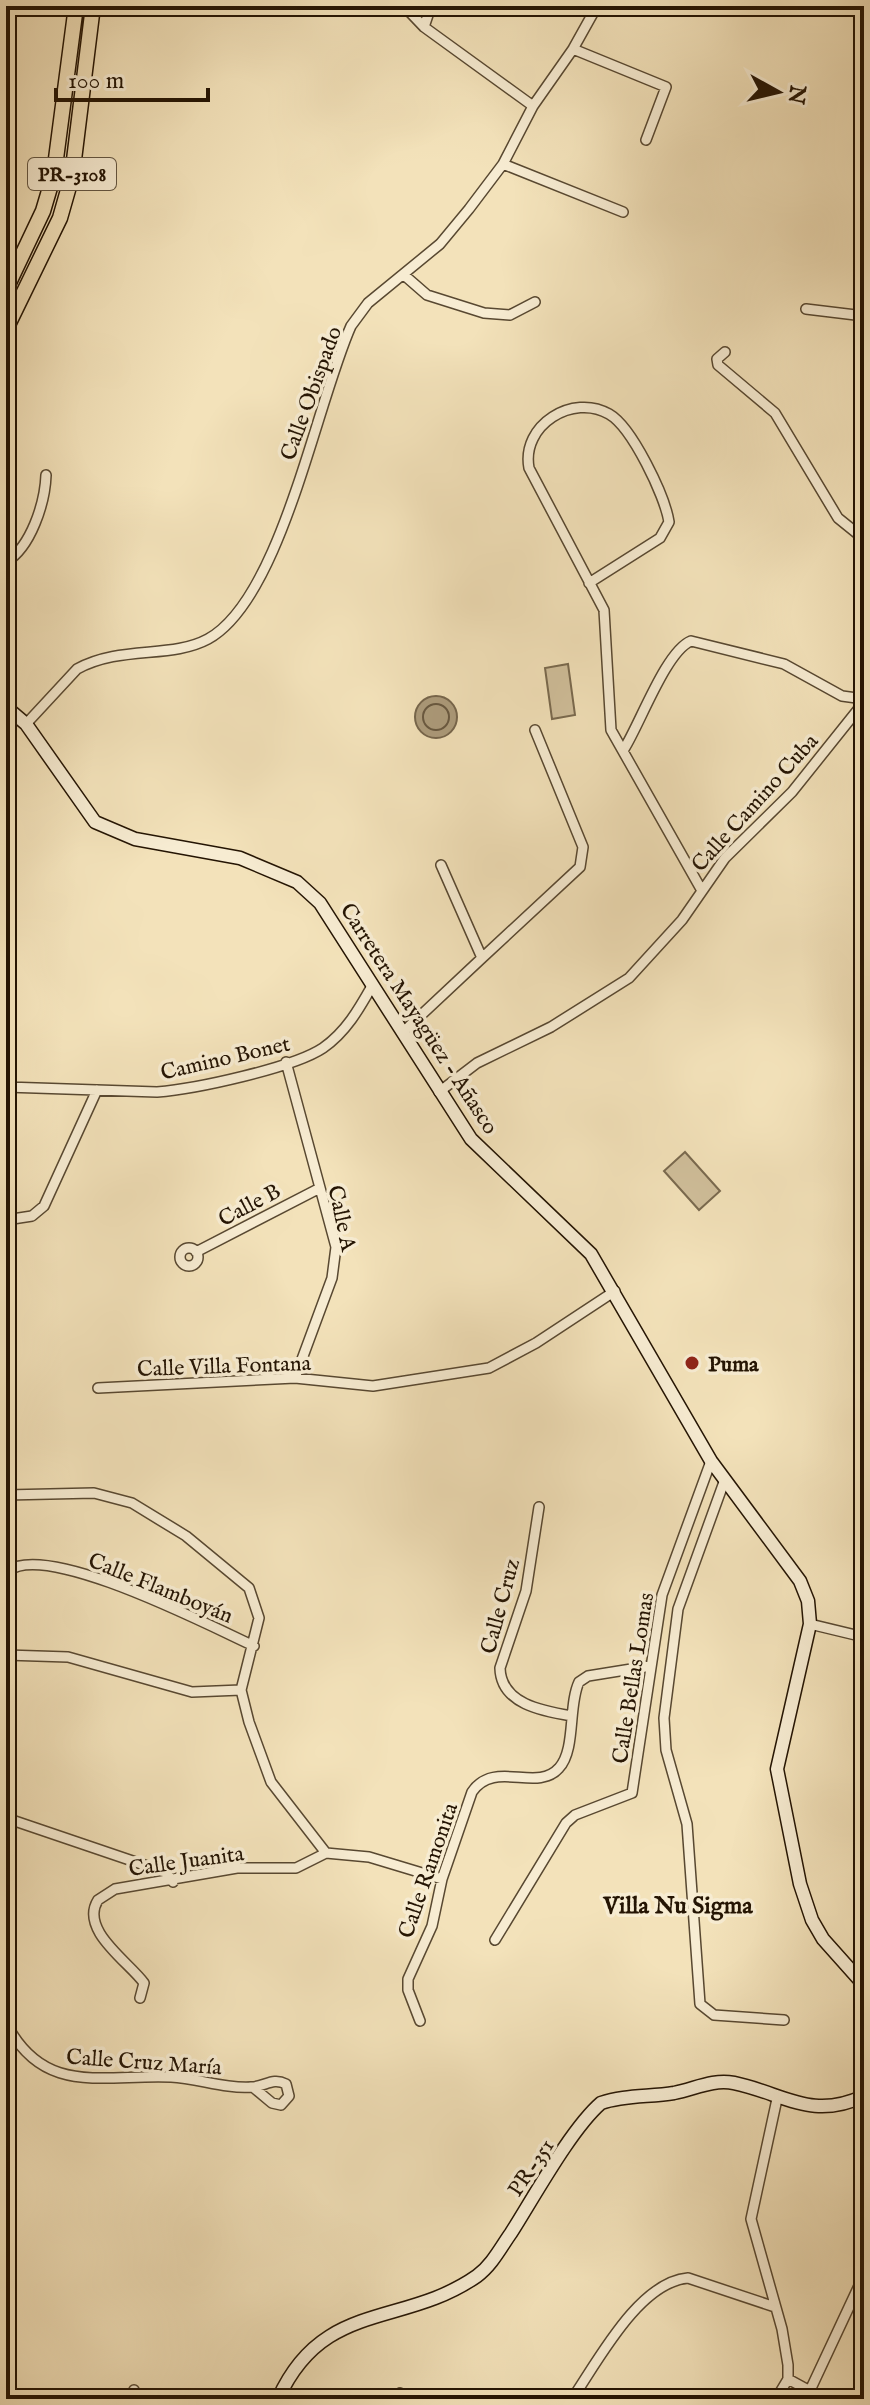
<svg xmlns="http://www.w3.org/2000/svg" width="870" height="2405" font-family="'IM FELL English',serif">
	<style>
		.green { fill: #d0bf9b; stroke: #7a6a4f; stroke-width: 2 }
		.water { fill: #ad9c7c; stroke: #76664c; stroke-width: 2 }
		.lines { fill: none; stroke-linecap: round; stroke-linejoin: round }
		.shore { stroke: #685840; stroke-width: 2 }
		.street-casing { stroke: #584831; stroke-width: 12 }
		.secondary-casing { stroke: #241403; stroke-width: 15 }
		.primary-casing { stroke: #241403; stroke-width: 17 }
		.street { stroke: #f7ecd2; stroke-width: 9 }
		.secondary { stroke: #f7ecd2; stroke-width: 12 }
		.primary { stroke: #f3e2ba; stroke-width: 14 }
		.poi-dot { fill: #8f2418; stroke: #f7ecd2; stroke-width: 3 }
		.labels { text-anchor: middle; stroke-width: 7; stroke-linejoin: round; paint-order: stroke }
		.shield { fill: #f7ecd2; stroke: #635541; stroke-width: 2 }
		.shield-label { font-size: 20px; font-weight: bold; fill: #241403 }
		.street-label { font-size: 22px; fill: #241403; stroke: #f7ecd2 }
		.poi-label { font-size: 22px; font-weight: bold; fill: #241403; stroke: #f7ecd2; text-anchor: start }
		.neighbourhood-label { font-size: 24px; font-weight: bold; fill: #241403; stroke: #f7ecd2 }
	</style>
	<rect width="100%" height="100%" fill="#f3e2ba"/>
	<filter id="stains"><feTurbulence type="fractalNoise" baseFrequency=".0025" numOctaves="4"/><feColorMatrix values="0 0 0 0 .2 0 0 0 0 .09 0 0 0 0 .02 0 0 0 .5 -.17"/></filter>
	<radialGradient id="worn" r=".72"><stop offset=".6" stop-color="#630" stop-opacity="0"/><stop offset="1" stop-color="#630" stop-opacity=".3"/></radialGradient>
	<path class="green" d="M568 664 575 715 552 719 545 668Z
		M685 1152 720 1191 699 1210 664 1171Z"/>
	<path class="water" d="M415 717a21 21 0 1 1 42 0a21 21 0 1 1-42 0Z"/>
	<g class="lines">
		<path class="shore" d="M423 717a13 13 0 1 1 26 0a13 13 0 1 1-26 0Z"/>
		<defs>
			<path id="street" d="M404 6 424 27 533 106
				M424 27 431 6
				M573 49 666 87 646 140
				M503 164 623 212
				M404 275 427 295 484 313 510 315 535 302
				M806 309 864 316
				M725 352 717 359 718 365 775 413 838 518 864 539
				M6 562C31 547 45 503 46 475
				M589 583 660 538 669 522C665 496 632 427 609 414 573 393 521 425 529 468L604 610 611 730 701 889
				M26 724 77 669C121 645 171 659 208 639 281 599 316 404 351 326L368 303 440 244 469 209 503 164 533 106 573 49 597 6
				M624 749C640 724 666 651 691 641L784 664 842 696 864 699
				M441 865 482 958 580 867 583 847 535 730
				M402 1033 482 958
				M286 1062 336 1247 332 1278 295 1378
				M6 1071 11 1087
				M6 1087 157 1092C195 1089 293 1068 323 1048 346 1032 359 1009 372 986
				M439 1092 477 1063 551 1027 629 978 682 920 725 858 792 792 864 702
				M6 1220 32 1216 44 1206 97 1090
				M180 1257a9 9 0 1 1 18 0a9 9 0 1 1-18 0Z
				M196 1252 318 1189
				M98 1388 295 1378 373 1386 489 1368 536 1343 615 1291
				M724 1482 678 1609 664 1718 666 1750 687 1824 700 2004 714 2015 784 2020
				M6 1495 94 1493 132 1503 186 1536 249 1588 259 1618 241 1690 249 1722 271 1782 326 1853
				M539 1507 526 1591 500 1668C501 1704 542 1711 572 1716
				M8 1571C47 1541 210 1626 254 1646
				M810 1624 864 1637
				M6 1655 68 1657 192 1692 241 1690
				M6 1818 165 1872 173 1882
				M495 1940 566 1823 575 1815 632 1793 662 1595 711 1461
				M140 1998 144 1983C129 1962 79 1930 98 1900L115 1889 237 1868H296L326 1853 369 1857 442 1879
				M420 2021 408 1990V1979L432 1926 442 1879 472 1792C494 1759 537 1793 559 1768 576 1750 568 1705 579 1682L588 1676 650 1666
				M6 2023C44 2097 103 2074 171 2077 197 2078 225 2089 251 2087 265 2087 272 2077 286 2084L289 2096 281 2105 272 2103 254 2088
				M788 2379 810 2391
				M400 2393 412 2399
				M134 2399V2390
				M572 2399C598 2361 639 2282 688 2278L775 2307
				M776 2399 788 2379V2365L782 2329 751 2219 777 2099
				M806 2399 864 2275"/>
			<path id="secondary" d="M6 707 26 724 95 822 135 839 240 858 297 882 320 903 471 1139 591 1254 711 1461 800 1581 808 1601 810 1624 777 1769 800 1884 812 1920 823 1939 864 1985
				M278 2399C323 2299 403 2328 477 2276 492 2265 501 2247 511 2233 534 2197 571 2129 601 2103 624 2095 650 2097 674 2093 695 2089 712 2079 734 2083 783 2093 811 2121 864 2096"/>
			<path id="primary" d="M6 289 43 211 54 174 76 6
				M6 329 60 218 72 176 93 6"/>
		</defs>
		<use href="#street" class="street-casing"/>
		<use href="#secondary" class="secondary-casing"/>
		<use href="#primary" class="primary-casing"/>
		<use href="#street" class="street"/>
		<use href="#secondary" class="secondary"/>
		<use href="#primary" class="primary"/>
	</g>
	<circle class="poi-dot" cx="692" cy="1363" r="8"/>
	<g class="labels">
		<rect class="shield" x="28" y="158" width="88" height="32" rx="6"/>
		<g class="shield-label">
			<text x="72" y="181">PR-3108</text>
		</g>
		<g class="street-label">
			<text transform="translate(310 393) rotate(-70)" y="8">Calle Obispado</text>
			<text transform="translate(754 802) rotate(-48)" y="8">Calle Camino Cuba</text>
			<text transform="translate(420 1018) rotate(57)" y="8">Carretera Mayagüez - Añasco</text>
			<text transform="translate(225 1057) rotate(-13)" y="8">Camino Bonet</text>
			<text transform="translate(249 1204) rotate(-28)" y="8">Calle B</text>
			<text transform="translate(343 1218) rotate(78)" y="8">Calle A</text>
			<text transform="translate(224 1365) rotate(-2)" y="8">Calle Villa Fontana</text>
			<text transform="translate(161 1587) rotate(22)" y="8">Calle Flamboyán</text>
			<text transform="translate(499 1606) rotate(-75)" y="8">Calle Cruz</text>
			<text transform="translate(632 1678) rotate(-81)" y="8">Calle Bellas Lomas</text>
			<text transform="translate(186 1860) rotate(-8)" y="8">Calle Juanita</text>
			<text transform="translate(427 1870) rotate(-71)" y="8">Calle Ramonita</text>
			<text transform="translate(144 2061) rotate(4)" y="8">Calle Cruz María</text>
			<text transform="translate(530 2167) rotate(-56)" y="8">PR-351</text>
		</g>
		<g class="poi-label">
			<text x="708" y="1371">Puma</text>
		</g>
		<g class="neighbourhood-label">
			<text x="678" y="1913">Villa Nu Sigma</text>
		</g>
	</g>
	<rect width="870" height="2405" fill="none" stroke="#f3e2ba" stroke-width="32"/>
	<rect x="8" y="8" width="854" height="2389" fill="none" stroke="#241403" stroke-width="4"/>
	<rect x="16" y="16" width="838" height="2373" fill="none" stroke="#241403" stroke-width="2"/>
	<g transform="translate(778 92) rotate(98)" stroke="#f7ecd2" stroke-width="6" paint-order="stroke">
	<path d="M0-6L14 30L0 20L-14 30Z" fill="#241403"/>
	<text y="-12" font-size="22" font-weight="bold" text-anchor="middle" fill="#241403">N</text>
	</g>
	<path d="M56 88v12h152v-12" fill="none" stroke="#241403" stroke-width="4"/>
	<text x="68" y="88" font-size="24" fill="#241403" stroke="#f7ecd2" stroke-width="6" paint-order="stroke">100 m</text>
	<rect width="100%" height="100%" filter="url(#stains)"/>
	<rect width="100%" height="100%" fill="url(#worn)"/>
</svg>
